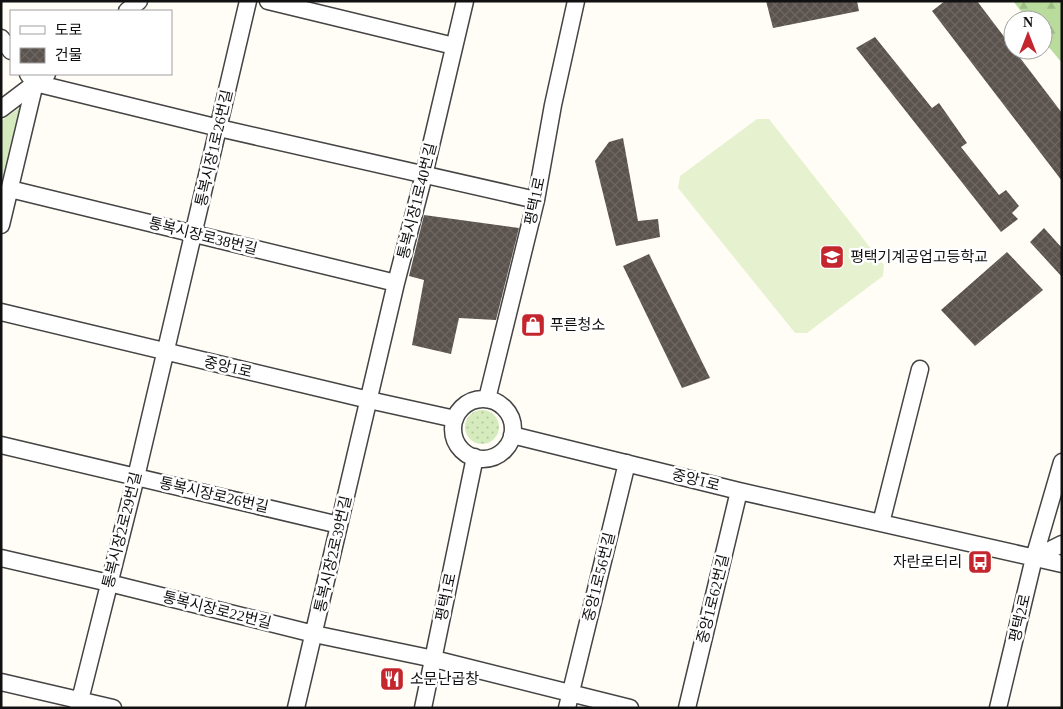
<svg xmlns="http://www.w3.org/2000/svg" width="1063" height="709" font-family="'Times New Roman','Noto Sans KR',serif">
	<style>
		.grass { fill: url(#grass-dots) }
		.forest { fill: url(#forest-firs) }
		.park { fill: #d5ebbd }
		.pitch { fill: #e6f2cf }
		.building { fill: url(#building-cross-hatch) }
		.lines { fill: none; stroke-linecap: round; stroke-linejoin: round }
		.minor-casing { stroke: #444; stroke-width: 19 }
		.minor { stroke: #fff; stroke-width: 16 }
		.labels { text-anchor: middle; stroke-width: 5; stroke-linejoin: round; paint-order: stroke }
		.street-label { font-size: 15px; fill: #111; stroke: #fff }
		.poi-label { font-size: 15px; fill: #111; stroke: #fff; text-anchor: start }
	</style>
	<defs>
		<pattern id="grass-dots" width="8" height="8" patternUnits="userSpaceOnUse" patternTransform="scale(1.25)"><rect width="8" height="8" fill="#d5ebbd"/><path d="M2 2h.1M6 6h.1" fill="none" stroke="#b6c8a1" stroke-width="1.8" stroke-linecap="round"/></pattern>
		<pattern id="forest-firs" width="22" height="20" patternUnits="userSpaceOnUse" patternTransform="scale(1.25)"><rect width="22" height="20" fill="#b9dc9c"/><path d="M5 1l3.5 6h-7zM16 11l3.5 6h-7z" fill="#9ebc85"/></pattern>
		<pattern id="building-cross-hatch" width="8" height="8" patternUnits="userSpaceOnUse" patternTransform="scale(1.25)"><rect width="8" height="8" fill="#5a524d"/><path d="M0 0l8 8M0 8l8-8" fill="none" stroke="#6d6662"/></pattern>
	</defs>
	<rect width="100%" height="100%" fill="#fffdf5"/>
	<path class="grass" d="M465 427a17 17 0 1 1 34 0a17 17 0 1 1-34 0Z"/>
	<path class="forest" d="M1013 1H1062V63L1043 40V20H1028Z"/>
	<path class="park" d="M26 103 1 193V121Z"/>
	<path class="pitch" d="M757 119H769L884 265 883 276 807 333H795L678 188 680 176Z"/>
	<path class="building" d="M766 1H857L859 11 773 28Z
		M945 1H977L1062 113V181L932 11Z
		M875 37 932 108 939 103 967 143 961 147 999 195 1006 190 1019 206 1012 213 1018 219 1001 232 856 48Z
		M623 138 638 221 658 219 660 237 616 246 595 161 609 142Z
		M424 215 519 228 496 320 459 318 451 354 412 345 424 280 409 276Z
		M1044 228 1062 248V277L1030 242Z
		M1007 252 1043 290 975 346 941 310Z
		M649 254 710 378 682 388 623 266Z"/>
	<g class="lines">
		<defs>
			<path id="minor" d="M268 1 454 46
				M127 11 139 1
				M1 38 11 51
				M35 83 219 128 536 200
				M1 109 47 74
				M10 189 396 283
				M1 225 35 83 28 74
				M1 312 369 400 455 419
				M487 399 536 200 553 105 576 1
				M453 429a30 30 0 1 1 60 0a30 30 0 1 1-60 0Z
				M512 435 739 491 1062 564
				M1 445 339 525
				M881 523 920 369
				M1 558 109 583 314 634 434 659 630 708
				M1034 558 1062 544
				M1 682 113 708
				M78 708 136 477 248 1
				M296 708 396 283 424 175 465 1
				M423 708 475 457
				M567 708 627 463
				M687 708 739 491
				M998 708 1034 558 1062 462"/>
		</defs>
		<use href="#minor" class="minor-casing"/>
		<use href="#minor" class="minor"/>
	</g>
	<defs>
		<symbol id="school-square" viewBox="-11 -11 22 22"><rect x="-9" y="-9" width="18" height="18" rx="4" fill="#c4262e" stroke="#fff"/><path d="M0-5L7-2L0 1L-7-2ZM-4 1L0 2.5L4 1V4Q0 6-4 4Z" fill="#fff"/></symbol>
		<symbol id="shop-square" viewBox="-11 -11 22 22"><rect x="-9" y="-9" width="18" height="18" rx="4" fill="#c4262e" stroke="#fff"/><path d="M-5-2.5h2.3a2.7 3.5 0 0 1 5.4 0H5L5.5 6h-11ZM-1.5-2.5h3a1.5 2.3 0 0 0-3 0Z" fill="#fff"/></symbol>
		<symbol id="bus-square" viewBox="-11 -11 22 22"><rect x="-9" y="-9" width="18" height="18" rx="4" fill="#c4262e" stroke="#fff"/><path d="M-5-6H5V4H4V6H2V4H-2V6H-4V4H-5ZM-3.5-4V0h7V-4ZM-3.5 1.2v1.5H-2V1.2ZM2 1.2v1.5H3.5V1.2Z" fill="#fff"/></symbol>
		<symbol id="restaurant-square" viewBox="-11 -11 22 22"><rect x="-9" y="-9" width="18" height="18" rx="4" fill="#c4262e" stroke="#fff"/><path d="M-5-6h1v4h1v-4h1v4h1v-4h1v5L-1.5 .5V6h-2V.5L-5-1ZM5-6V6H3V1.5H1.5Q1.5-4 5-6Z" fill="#fff"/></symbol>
	</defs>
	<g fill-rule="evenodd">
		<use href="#school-square" x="818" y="243" width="28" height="28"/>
		<use href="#shop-square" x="519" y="311" width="28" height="28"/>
		<use href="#bus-square" x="966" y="548" width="28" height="28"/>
		<use href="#restaurant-square" x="378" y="665" width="28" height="28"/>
	</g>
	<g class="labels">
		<g class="street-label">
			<text transform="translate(214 148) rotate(-77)" y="5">통복시장1로26번길</text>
			<text transform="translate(417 201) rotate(-76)" y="5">통복시장1로40번길</text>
			<text transform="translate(535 201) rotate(-78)" y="5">평택1로</text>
			<text transform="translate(203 236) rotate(14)" y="5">통복시장로38번길</text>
			<text transform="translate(228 367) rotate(13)" y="5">중앙1로</text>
			<text transform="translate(696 480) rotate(14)" y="5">중앙1로</text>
			<text transform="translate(214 495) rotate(13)" y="5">통복시장로26번길</text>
			<text transform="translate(122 530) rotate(-76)" y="5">통복시장2로29번길</text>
			<text transform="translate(333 554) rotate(-77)" y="5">통복시장2로39번길</text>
			<text transform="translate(599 577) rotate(-76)" y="5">중앙1로56번길</text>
			<text transform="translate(446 597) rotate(-78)" y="5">평택1로</text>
			<text transform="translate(713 599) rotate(-76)" y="5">중앙1로62번길</text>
			<text transform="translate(217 610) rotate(14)" y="5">통복시장로22번길</text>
			<text transform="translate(1020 618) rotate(-77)" y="5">평택2로</text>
		</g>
		<g class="poi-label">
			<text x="850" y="262">평택기계공업고등학교</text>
			<text x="550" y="330">푸른청소</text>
			<text x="962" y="567" text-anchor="end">자란로터리</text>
			<text x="410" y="684">소문난곱창</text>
		</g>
	</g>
	<rect width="1063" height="709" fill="none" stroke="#111111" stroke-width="5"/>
	<rect x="10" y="10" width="162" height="65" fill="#ffffff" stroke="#a0a0a0"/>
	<rect x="20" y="26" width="25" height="8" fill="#ffffff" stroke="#a0a0a0"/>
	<text x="55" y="35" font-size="15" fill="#111111">도로</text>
	<rect x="20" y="48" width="25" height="15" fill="url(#building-cross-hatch)" stroke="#a0a0a0"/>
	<text x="55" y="60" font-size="15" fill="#111111">건물</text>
	<g transform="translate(1028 35)"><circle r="24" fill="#ffffff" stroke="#a0a0a0"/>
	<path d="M0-4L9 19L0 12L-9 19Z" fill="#c4262e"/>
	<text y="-8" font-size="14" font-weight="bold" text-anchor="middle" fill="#111111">N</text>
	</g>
</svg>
